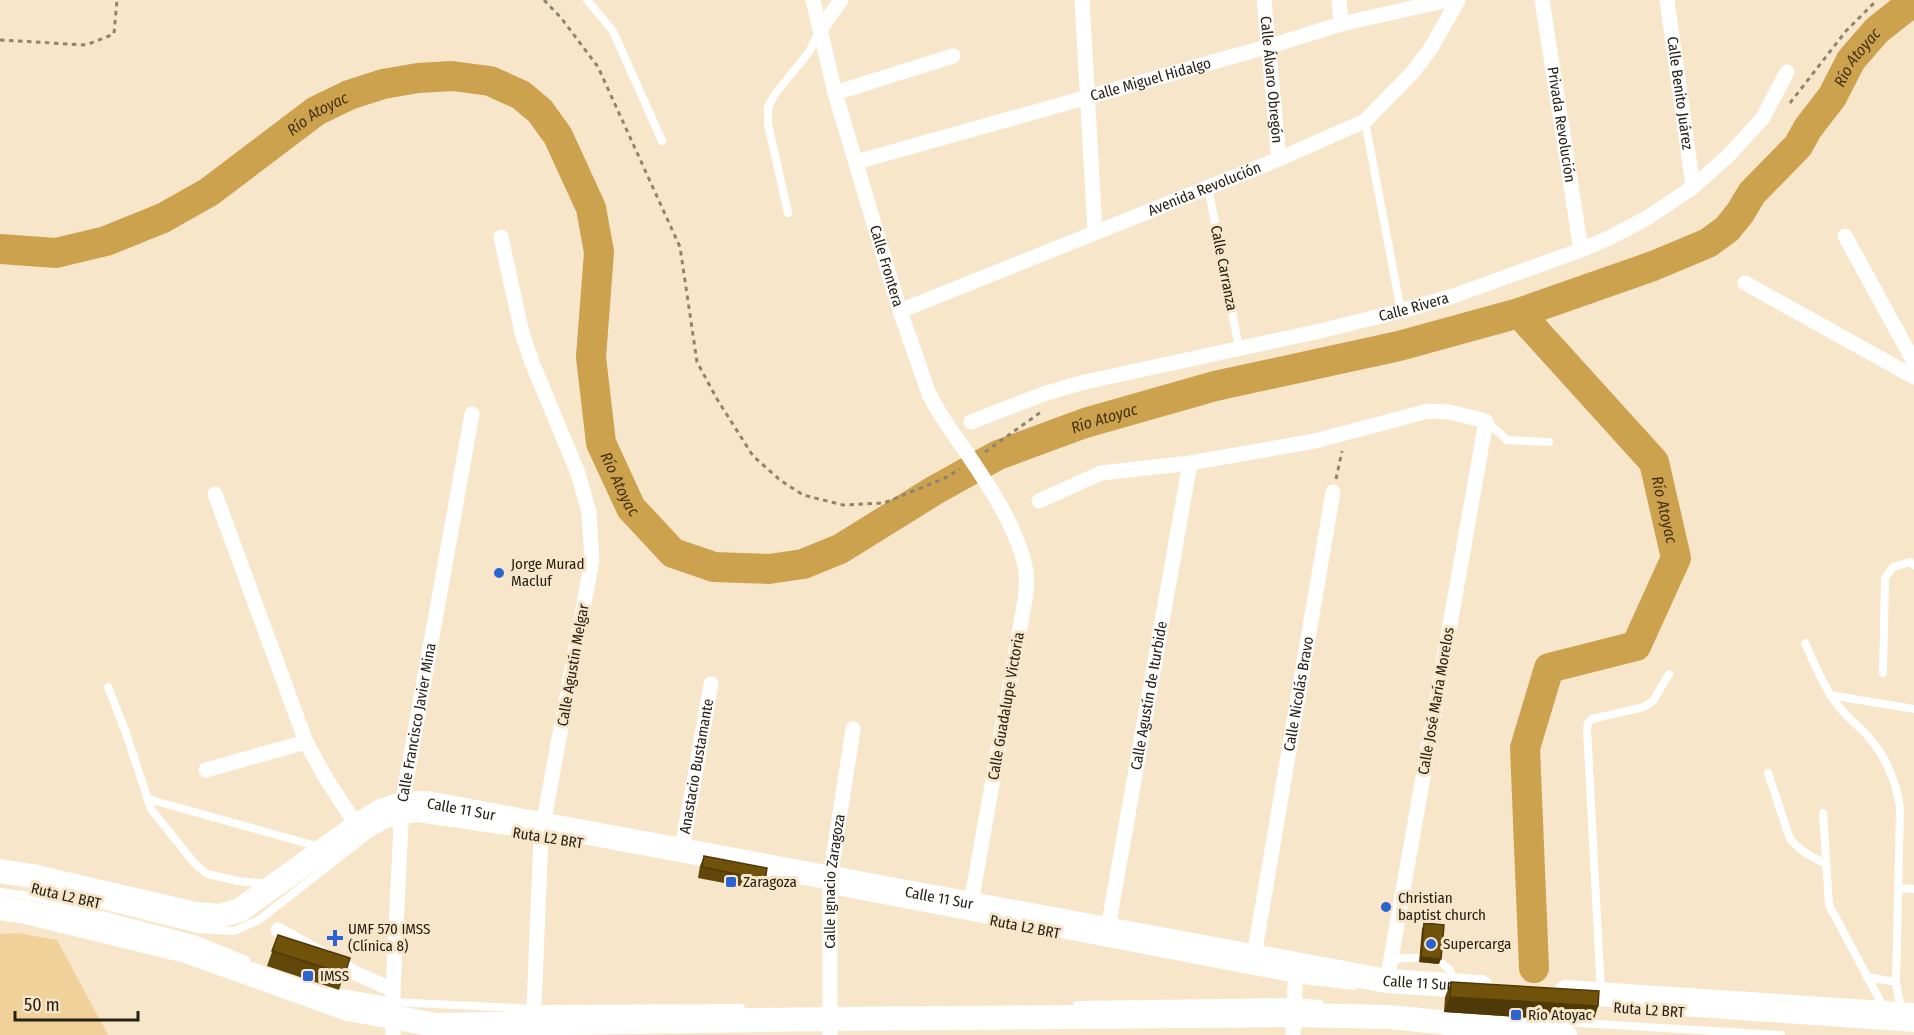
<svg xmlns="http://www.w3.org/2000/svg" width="1914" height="1035" font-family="'Fira Sans Condensed',sans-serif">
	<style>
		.green { fill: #f0d19a }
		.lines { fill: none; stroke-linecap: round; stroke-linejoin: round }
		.river { stroke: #cda24f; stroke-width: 30 }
		.path { stroke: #8f8470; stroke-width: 3; stroke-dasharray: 4.5 4.5; stroke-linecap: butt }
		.lane { stroke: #fff; stroke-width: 8 }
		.street { stroke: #fff; stroke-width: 15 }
		.primary { stroke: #fff; stroke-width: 24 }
		.wall { fill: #614709 }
		.shaded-wall { fill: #4f3908 }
		.building { fill: #71520b; stroke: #4f3908; stroke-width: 1.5 }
		.poi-dot { fill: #2b64d2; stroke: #f7e6c9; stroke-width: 2 }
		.labels { text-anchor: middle; stroke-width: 6; stroke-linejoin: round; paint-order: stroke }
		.street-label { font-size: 15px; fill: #262015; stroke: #f7e6c9 }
		.poi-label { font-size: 15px; fill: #262015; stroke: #f7e6c9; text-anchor: start }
		.water-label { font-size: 16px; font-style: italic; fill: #44320e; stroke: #f7e6c9 }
	</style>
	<rect width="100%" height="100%" fill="#f7e6c9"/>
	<path class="green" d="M17 933 57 940 108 1035H0V934Z"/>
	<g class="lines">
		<g class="river">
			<path id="s1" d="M0 249 56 253 106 241 163 218 209 192 316 111 349 95 383 84 418 78 452 76 490 81 521 95 540 111 558 136 591 208 599 252 591 357 601 443 631 508 673 553 714 567 769 569 803 564 840 549 935 490 998 455 1085 423 1215 386 1399 346 1519 313 1653 266 1708 243 1727 229 1740 213 1752 193 1798 146 1808 128 1832 97 1851 60 1877 30 1914 1"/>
			<path id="s2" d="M1519 313 1654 462 1676 558 1636 646 1549 668 1525 748 1534 968"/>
		</g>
		<path class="path" d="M544 0 562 19 598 67 680 247 697 362 717 399 753 456 780 480 803 495 843 505 884 503 945 478 960 469
			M0 40 86 45 114 34 117 0
			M1790 103 1846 31 1877 0
			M985 452 1041 412
			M1336 479 1342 451"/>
		<path class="lane" d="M587 0 613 31 662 141
			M1365 121 1401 311
			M1208 187 1239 348
			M788 213 768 124V107L775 94 809 52 818 34
			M1487 422 1507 440 1549 442
			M1805 643C1815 664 1824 689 1840 708 1847 717 1857 725 1866 734 1885 755 1896 780 1900 808L1896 982 1901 1011
			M1883 673 1885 578 1893 567 1910 562 1914 565
			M108 687 126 733 151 809 195 864 207 874 238 881 267 884
			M1830 695 1914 709
			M1768 773 1790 839C1800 851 1812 857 1826 864
			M148 799 320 847
			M1823 813 1829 905 1884 1008
			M1898 888 1914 889
			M831 890 1296 979 1353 986
			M0 892 30 896 194 939 246 960
			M75 898 198 929 234 931 259 920 369 834 385 825 401 820 417 818 541 836
			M1391 960 1404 958H1420
			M1439 961 1450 970 1454 981
			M1867 977 1896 982
			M331 991 393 1002 533 1009 741 1008
			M1601 992 1587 729 1588 723 1592 719 1644 707 1653 701 1669 674
			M1077 1005 1293 1002 1320 1004
			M1640 1009 1914 1028
			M1529 1020 1781 1035"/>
		<g class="street">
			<path id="s3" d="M813 0 835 93 900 311 929 394 939 412C968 457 1017 518 1026 571 1027 578 1026 587 1026 594L971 903"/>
			<path d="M1082 0 1095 232"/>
			<path id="s4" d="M1264 0 1279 159"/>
			<path d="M1339 0 1341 24"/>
			<path id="s5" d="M1542 0 1581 250"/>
			<path id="s6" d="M1667 0 1693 187"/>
			<path d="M820 30 841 0"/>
			<path d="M835 93 953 56"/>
			<path id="s7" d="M856 162 1270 46 1341 24 1448 0"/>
			<path d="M1845 236 1914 362"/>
			<path d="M501 237 522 333 533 365 578 473 589 513 592 560 541 836 533 1032"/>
			<path d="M1745 283 1914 377"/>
			<path id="s8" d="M900 311 1279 159 1365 121 1412 73 1431 48 1458 0"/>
			<path id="s9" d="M971 422 1046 393 1085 382 1320 331 1401 311 1453 296 1581 250 1609 238 1647 218 1693 187 1728 156 1762 119 1787 72"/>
			<path d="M215 494 306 742 327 780 357 826"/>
			<path d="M1039 501 1101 473 1190 463 1315 441 1428 411 1449 412 1486 421 1387 981"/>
			<path d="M206 770 306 742"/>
			<path id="s10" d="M682 849 711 684"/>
			<path id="s11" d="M1108 928 1190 463"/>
			<path d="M278 930 355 973 393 990"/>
			<path id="s12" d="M1254 956 1333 492"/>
			<path id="s13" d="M393 1035V990L402 804 472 414"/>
			<path id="s14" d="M830 1035V878L853 729"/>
			<path d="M1293 1035 1296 963"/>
		</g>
		<g class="primary">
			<path id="s15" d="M0 871 32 876 195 914 219 916 240 910 357 826 381 811 402 804 427 803 1387 981 1481 987"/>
			<path d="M0 908 26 912 186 951 348 1009 436 1025 830 1019 1293 1015 1390 1017 1565 1035"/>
			<path d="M1566 992 1914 1015"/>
		</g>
	</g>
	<path class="wall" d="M704 856 765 880 761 890 698 878 700 866Z
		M1424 923 1439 964 1419 962 1422 929Z
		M278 935 350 958 339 990 267 966Z
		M1451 982 1598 1006 1593 1022 1444 1012 1445 997Z"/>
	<path class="shaded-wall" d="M1421 957 1441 959 1439 964 1419 962Z
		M1450 997 1598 1006 1593 1022 1444 1012Z"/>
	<path class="building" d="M704 856 767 868 765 880 702 867Z
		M1424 923 1444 925 1441 959 1421 957Z
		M278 935 350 958 345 974 272 951Z
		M1451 982 1599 991 1598 1006 1450 997Z"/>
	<g class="poi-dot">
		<circle cx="499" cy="573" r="6"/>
		<rect x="725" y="876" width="12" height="12" rx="3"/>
		<circle cx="1386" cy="907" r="6"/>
		<path d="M332 929h6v6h6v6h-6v6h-6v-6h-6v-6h6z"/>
		<circle cx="1431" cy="944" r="6"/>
		<rect x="302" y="970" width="12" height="12" rx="3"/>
		<rect x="1510" y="1009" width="12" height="12" rx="3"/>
	</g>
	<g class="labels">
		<g class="street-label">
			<text dy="5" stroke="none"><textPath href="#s4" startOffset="80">Calle Álvaro Obregón</textPath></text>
			<text dy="5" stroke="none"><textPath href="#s7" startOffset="306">Calle Miguel Hidalgo</textPath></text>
			<text dy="5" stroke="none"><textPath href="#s6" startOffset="94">Calle Benito Juárez</textPath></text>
			<text dy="5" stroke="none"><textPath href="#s5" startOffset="126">Privada Revolución</textPath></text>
			<text dy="5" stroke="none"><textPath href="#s8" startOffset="328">Avenida Revolución</textPath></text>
			<text dy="5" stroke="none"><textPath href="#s3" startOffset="276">Calle Frontera</textPath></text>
			<text transform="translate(1224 268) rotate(79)" y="5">Calle Carranza</text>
			<text dy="5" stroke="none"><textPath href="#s9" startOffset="458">Calle Rivera</textPath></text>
			<text transform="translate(573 665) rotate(-80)" y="5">Calle Agustín Melgar</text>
			<text dy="5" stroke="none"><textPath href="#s12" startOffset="266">Calle Nicolás Bravo</textPath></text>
			<text dy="5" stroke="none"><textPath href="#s11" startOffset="236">Calle Agustín de Iturbide</textPath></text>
			<text transform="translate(1436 701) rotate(-80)" y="5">Calle José María Morelos</text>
			<text transform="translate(1006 706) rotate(-80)" y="5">Calle Guadalupe Victoria</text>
			<text dy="5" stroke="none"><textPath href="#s13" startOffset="314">Calle Francisco Javier Mina</textPath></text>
			<text dy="5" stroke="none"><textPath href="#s10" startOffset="84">Anastacio Bustamante</textPath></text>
			<text dy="5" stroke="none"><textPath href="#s15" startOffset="500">Calle 11 Sur</textPath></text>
			<text transform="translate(548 838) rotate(9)" y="5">Ruta L2 BRT</text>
			<text dy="5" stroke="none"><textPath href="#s14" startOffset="154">Calle Ignacio Zaragoza</textPath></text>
			<text transform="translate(66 896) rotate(13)" y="5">Ruta L2 BRT</text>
			<text dy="5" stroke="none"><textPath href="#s15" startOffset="986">Calle 11 Sur</textPath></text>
			<text transform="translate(1025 927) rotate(11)" y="5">Ruta L2 BRT</text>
			<text dy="5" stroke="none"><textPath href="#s15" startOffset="1472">Calle 11 Sur</textPath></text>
			<text transform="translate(1649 1010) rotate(4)" y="5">Ruta L2 BRT</text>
		</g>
		<g class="poi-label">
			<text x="511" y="569">Jorge Murad<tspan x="511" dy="17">Macluf</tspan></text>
			<text x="743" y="887">Zaragoza</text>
			<text x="1398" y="903">Christian<tspan x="1398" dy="17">baptist church</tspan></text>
			<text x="348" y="934">UMF 570 IMSS<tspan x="348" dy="17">(Clínica 8)</tspan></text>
			<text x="1443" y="949">Supercarga</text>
			<text x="320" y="981">IMSS</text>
			<text x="1528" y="1020">Río Atoyac</text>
		</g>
		<g class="water-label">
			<text dy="6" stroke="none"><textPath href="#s1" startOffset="2414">Río Atoyac</textPath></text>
			<text dy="6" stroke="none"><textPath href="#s1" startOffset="356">Río Atoyac</textPath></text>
			<text dy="6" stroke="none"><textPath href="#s1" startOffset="1544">Río Atoyac</textPath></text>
			<text dy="6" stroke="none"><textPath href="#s1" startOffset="987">Río Atoyac</textPath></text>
			<text dy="6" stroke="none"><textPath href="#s2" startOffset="250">Río Atoyac</textPath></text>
		</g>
	</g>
	<path d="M15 1011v9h123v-9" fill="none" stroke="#262015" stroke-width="3"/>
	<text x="24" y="1011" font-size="18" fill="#262015" stroke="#f7e6c9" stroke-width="4.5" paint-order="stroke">50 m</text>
</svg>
